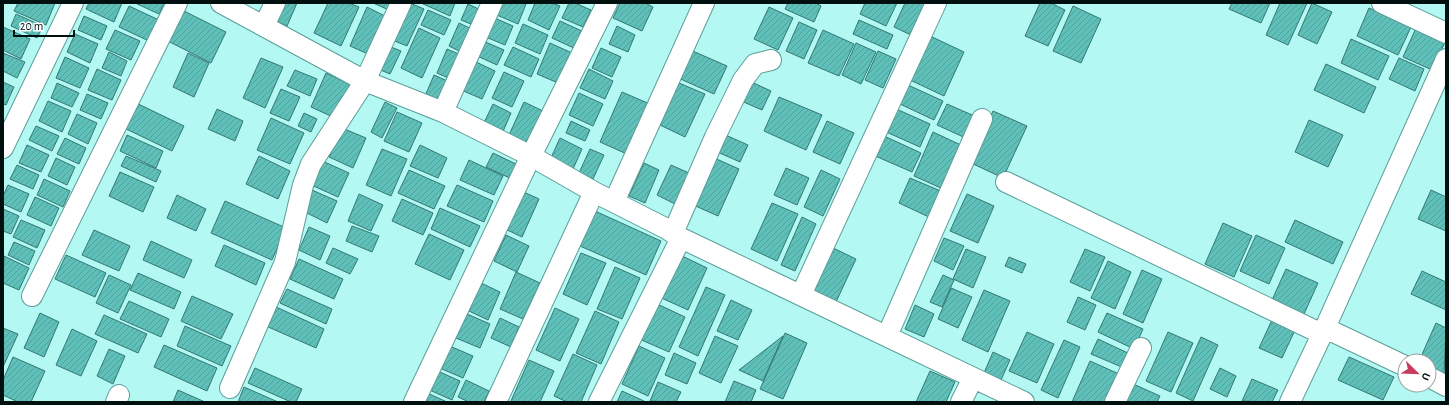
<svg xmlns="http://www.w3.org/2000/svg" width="1449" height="405" font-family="'Alegreya Sans',sans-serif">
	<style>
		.building { fill: url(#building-hatch); stroke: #347873 }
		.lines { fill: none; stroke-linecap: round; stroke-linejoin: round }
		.street-casing { stroke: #5b9e99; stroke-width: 22 }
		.street { stroke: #fff; stroke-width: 20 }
	</style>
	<defs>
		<pattern id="building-hatch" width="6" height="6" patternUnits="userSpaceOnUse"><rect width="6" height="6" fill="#5fc0b9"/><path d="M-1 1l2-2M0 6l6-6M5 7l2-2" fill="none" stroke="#51a49e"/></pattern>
	</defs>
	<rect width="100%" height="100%" fill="#b3f8f2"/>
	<path class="building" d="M18 3H55L46 25 14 11Z
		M89 3H122L114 22 86 9Z
		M135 3H164L159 14Z
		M280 3H297L287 26 272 19Z
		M328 3H349L359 7 341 46 314 33Z
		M373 3H393L389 10Z
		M410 3 424 9 407 46 392 40Z
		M421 3H455L450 16Z
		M497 3H524L526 4 518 24 492 13Z
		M535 3H552L560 6 549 30 528 20Z
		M569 3H575L591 10 583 27 562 18Z
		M620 3H645L653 7 642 31 613 18Z
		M788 3H816L821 6 814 22 785 9Z
		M865 3H897L886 26 860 14Z
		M905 3H925L911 35 894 27Z
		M1040 3H1051L1065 10 1048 46 1025 36Z
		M1232 3H1270L1261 23 1229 9Z
		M1280 3H1307L1288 45 1266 35Z
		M1312 3 1332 12 1317 44 1298 35Z
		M468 4 483 11 476 26 461 20Z
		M129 6 159 20 149 41 119 27Z
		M1073 6 1101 19 1081 63 1053 51Z
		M367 7 385 16 368 54 350 46Z
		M769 7 793 18 778 50 754 39Z
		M178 8 226 32 211 63 162 38Z
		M1369 8 1411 27 1398 55 1357 36Z
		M428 10 451 20 444 35 421 25Z
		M16 14 43 26 37 38 11 26Z
		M84 16 107 26 101 40 78 30Z
		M490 16 513 26 505 45 481 35Z
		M859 20 893 35 887 49 853 34Z
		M560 21 584 32 576 49 552 38Z
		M799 22 817 30 804 59 786 51Z
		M459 23 478 32 467 55 449 46Z
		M523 24 548 35 540 54 515 43Z
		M617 26 635 35 628 52 609 44Z
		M3 27 30 39 21 59 3 50Z
		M419 28 440 38 422 78 401 68Z
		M1416 28 1445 42 1432 70 1403 57Z
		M115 30 140 41 131 60 106 49Z
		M823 30 854 44 839 76 808 63Z
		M75 34 98 44 90 63 67 52Z
		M928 35 964 52 944 96 908 79Z
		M1351 39 1389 56 1378 80 1341 63Z
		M481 40 504 50 497 65 475 55Z
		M550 43 572 53 558 83 537 74Z
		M856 43 876 52 861 84 842 75Z
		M386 45 401 51 390 74 376 68Z
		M513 47 539 59 531 77 504 65Z
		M601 48 621 57 612 77 592 68Z
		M447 49 466 57 455 81 437 73Z
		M688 49 727 66 714 94 676 77Z
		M878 51 896 59 883 88 865 80Z
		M109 52 127 61 121 76 102 68Z
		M3 53 25 62 17 78 3 71Z
		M188 53 209 63 194 97 173 87Z
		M65 57 89 68 80 88 56 78Z
		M261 58 283 67 265 108 243 98Z
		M1399 58 1424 69 1415 91 1389 79Z
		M472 60 495 71 482 99 459 89Z
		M1326 64 1376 87 1364 113 1314 90Z
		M97 69 121 80 112 100 88 90Z
		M589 69 613 81 605 99 580 88Z
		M295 70 317 79 310 96 287 86Z
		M504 72 524 81 512 107 492 98Z
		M326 73 350 84 335 118 311 107Z
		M434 75 454 84 445 105 425 96Z
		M747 80 771 91 762 110 739 100Z
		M3 82 14 87 6 105 3 104Z
		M57 83 79 93 72 107 51 98Z
		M679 83 705 94 685 137 660 125Z
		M908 85 943 101 934 120 900 104Z
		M281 89 300 97 289 121 270 113Z
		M622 92 652 105 629 155 600 142Z
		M579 93 603 104 593 126 569 115Z
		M87 94 108 103 101 119 80 110Z
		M779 97 822 115 806 150 764 131Z
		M48 101 71 111 62 132 39 121Z
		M132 101 184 126 172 151 120 126Z
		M385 102 397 108 382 138 371 132Z
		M524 102 543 111 528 143 509 135Z
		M493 104 511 113 501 136 482 127Z
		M947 104 979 118 970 140 937 125Z
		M894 108 930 124 920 147 884 131Z
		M217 109 243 121 235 141 208 129Z
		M993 111 1027 126 1003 178 969 162Z
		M397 112 422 123 409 152 384 141Z
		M304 113 317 119 311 132 298 126Z
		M77 114 97 123 88 144 68 134Z
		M271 118 304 133 290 164 257 150Z
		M1309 120 1343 135 1328 167 1295 152Z
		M571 121 590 130 585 141 566 133Z
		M827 121 854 133 840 164 813 152Z
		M36 126 59 136 52 151 29 140Z
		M342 128 366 138 353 168 329 157Z
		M933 132 963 146 943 189 914 176Z
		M721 133 748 145 740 162 713 150Z
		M127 135 163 151 156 168 120 151Z
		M882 135 921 153 912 172 873 155Z
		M65 138 86 148 79 164 57 154Z
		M560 138 582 149 573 169 550 160Z
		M27 145 49 155 41 172 19 163Z
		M420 145 447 158 438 178 410 166Z
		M382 149 407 159 391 196 366 185Z
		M590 149 604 155 593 179 579 173Z
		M493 153 520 166 514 180 486 167Z
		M126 156 161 171 156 182 121 166Z
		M259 156 290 171 278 199 246 184Z
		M712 157 739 169 718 216 691 204Z
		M56 158 75 167 67 185 48 176Z
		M320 160 349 173 338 197 309 184Z
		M469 160 503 176 494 195 460 180Z
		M644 163 659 170 645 203 629 196Z
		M17 165 39 175 33 189 10 179Z
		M671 165 689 173 675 204 657 195Z
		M786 168 809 178 797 205 774 195Z
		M409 170 445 186 434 209 398 193Z
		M821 170 840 179 823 216 804 207Z
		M120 172 154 187 143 212 109 196Z
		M910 178 943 192 931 218 899 203Z
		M44 179 70 191 63 207 37 195Z
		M8 185 29 194 21 212 3 204V196Z
		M457 185 493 201 484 222 447 206Z
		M517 189 539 199 522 237 501 227Z
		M312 190 337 201 327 223 303 211Z
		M1431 190 1446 197V231L1418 219Z
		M359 194 383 205 371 231 348 221Z
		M967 194 994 206 978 243 950 231Z
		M177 195 206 209 196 231 167 218Z
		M35 197 59 208 51 226 27 215Z
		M402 199 433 213 423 235 392 221Z
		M225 201 286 228 272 260 211 233Z
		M772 203 798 214 777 261 751 249Z
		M440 208 480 226 470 247 431 229Z
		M3 209 19 216 11 234 3 231Z
		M595 211 661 241 646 275 580 246Z
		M802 217 816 224 795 271 781 265Z
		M21 220 45 230 37 248 13 237Z
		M1295 220 1343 242 1333 264 1285 242Z
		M1223 223 1252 236 1234 277 1205 264Z
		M352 226 379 236 372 252 346 241Z
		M309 227 330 236 320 260 299 250Z
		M94 230 130 246 119 271 82 255Z
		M429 234 464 250 450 280 415 264Z
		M506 235 529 246 517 272 494 261Z
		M1256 235 1285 248 1269 284 1240 271Z
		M944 238 964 246 953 270 934 261Z
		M151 241 192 260 184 278 143 260Z
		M14 242 35 251 29 265 8 255Z
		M224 245 265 263 256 285 215 266Z
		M831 247 856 259 836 302 811 290Z
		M333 248 358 259 350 274 326 263Z
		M966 249 986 257 973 288 953 279Z
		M1085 249 1105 257 1090 291 1070 282Z
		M581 253 606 263 587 305 563 294Z
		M676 253 707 268 688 310 657 296Z
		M66 255 106 273 95 297 55 279Z
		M4 256 29 268 19 290 3 283Z
		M1009 257 1026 264 1022 273 1005 266Z
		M299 259 343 279 334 299 290 279Z
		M1108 261 1131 272 1115 309 1091 298Z
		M615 267 640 278 622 319 597 309Z
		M1286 269 1318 283 1304 314 1272 300Z
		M1142 270 1162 279 1143 323 1123 314Z
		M1422 271 1446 282V310L1411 294Z
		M516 272 540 283 523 319 500 309Z
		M138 273 181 292 174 309 130 290Z
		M109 275 131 285 118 313 96 303Z
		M943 275 954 280 942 307 930 302Z
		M481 283 500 292 488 320 469 311Z
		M706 287 725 295 698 356 679 347Z
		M951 288 972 297 958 328 938 319Z
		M287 289 332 309 326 324 280 303Z
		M984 290 1010 301 988 352 962 340Z
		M192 296 233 314 221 339 181 321Z
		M1078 297 1096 305 1085 330 1067 322Z
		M731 300 752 310 738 340 717 331Z
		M129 301 169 319 161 337 120 319Z
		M653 302 685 317 669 352 637 338Z
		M915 305 934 314 924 337 905 329Z
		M274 306 324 329 316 348 266 326Z
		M555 308 579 319 560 361 536 350Z
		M595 311 619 322 601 364 576 353Z
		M40 313 59 322 44 357 24 348Z
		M1107 313 1143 329 1134 349 1098 332Z
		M467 314 490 324 480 348 456 338Z
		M104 315 147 334 138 353 95 334Z
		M500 318 519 327 511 347 491 338Z
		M1272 320 1295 330 1282 358 1259 348Z
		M1436 323 1446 328 1444 376 1429 369V361H1419Z
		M185 326 231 346 222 366 177 346Z
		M3 328 18 334 3 367Z
		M72 329 97 341 81 376 56 365Z
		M1027 332 1054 344 1037 383 1009 371Z
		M1168 332 1193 343 1171 392 1146 381Z
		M785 333 807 343 783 399 760 389Z
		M715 336 738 346 721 383 699 373Z
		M783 336 763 381 739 370Z
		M1201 337 1218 345 1193 401 1176 393Z
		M1098 339 1130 354 1124 368 1091 354Z
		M1064 340 1080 347 1058 398 1041 390Z
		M445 344 473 356 463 378 435 366Z
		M164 345 217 368 207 391 154 367Z
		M639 346 665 358 648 396 622 384Z
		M109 349 125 356 113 384 97 376Z
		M993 352 1010 360 1001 380 984 373Z
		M674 353 696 363 687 384 665 375Z
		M573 354 597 365 581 402H567L554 396Z
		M13 357 45 371 31 402H18L3 395V380Z
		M1349 357 1394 377 1383 400 1338 380Z
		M529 360 554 371 540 402H512L511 401Z
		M1090 361 1119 374 1107 402H1072Z
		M255 368 302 389 296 402H291L248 383Z
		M1220 368 1236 376 1227 397 1210 389Z
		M433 369 460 381 452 400 425 388Z
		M930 371 955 382 946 402H916Z
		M1252 379 1278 390 1272 402 1242 401Z
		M466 380 489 391 484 402H469L458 397Z
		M734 381 756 390 751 402H725Z
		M658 382 681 392 676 402 650 401Z
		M1131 383 1160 396 1157 402H1125Z
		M244 387 278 402H238Z
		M178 390 205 402H173Z
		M622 391 644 401V402H617Z
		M425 392 447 402H420Z"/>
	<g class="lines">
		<defs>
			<path id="street" d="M221 3 365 81 443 112 531 156 594 192 667 229 681 238 1024 402
				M1382 3 1446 33
				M264 26 275 3
				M443 112 492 3
				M3 148 73 3
				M1006 182 1322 334
				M614 202 704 3
				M673 233 715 137 743 80 755 64 771 60
				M801 295 936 3
				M32 296 177 3
				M1325 328 1405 366
				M887 336 982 119
				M1429 377 1446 386
				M230 388 285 262 303 185 311 164 365 81 401 3
				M116 402 119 395
				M414 402 531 156 607 3
				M496 402 594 192
				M599 402 681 238
				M961 402 973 378
				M1115 402 1141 348
				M1290 402 1325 328 1446 59"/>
		</defs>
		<use href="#street" class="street-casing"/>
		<use href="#street" class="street"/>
	</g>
	<rect width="1449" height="405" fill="none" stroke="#00100e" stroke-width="8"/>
	<g transform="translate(1417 373) rotate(113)"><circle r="19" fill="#ffffff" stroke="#999f9f"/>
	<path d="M0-3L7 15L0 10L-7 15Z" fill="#c93a5f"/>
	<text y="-6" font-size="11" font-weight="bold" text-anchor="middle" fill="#00100e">U</text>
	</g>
	<path d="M14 30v6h60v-6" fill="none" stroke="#00100e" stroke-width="2"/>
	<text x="20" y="30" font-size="12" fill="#00100e" stroke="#ffffff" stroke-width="3" paint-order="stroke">20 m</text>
</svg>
